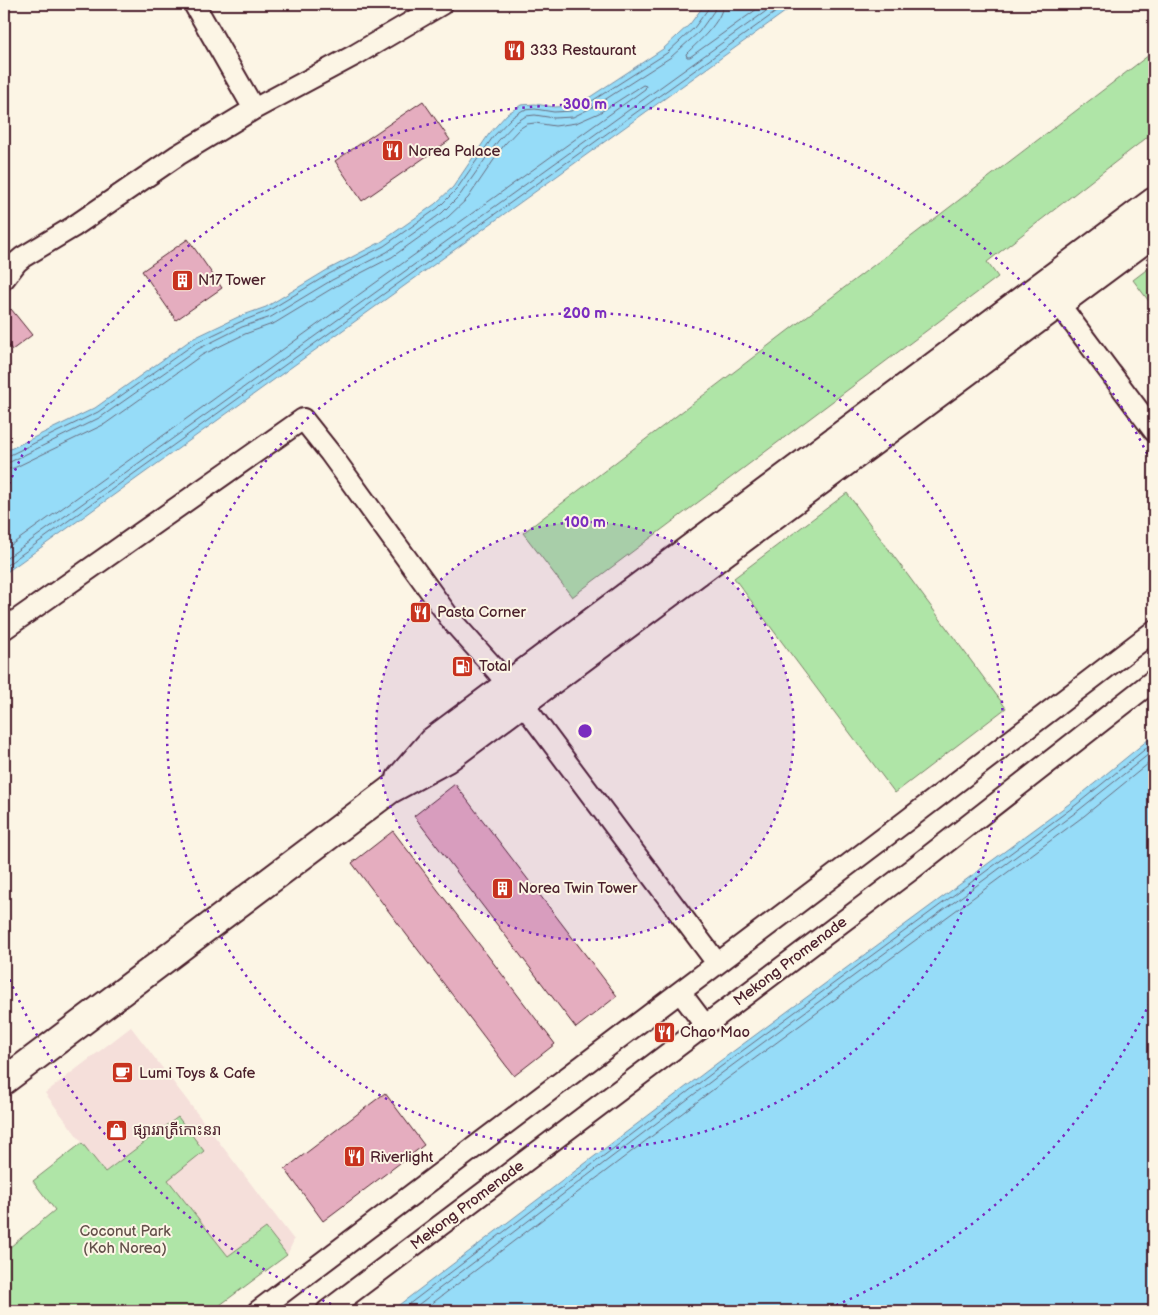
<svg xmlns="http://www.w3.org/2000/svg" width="1158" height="1315" font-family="'Balsamiq Sans','Noto Sans Khmer',sans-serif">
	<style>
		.built { fill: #f5dfda }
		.green { fill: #afe5a7; stroke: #7c8269 }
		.water { fill: #96dcf8; stroke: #7890a6 }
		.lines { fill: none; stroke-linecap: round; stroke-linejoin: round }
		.shore { stroke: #686b7d; stroke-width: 1 }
		.building { fill: #e5adbf; stroke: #4a1f2b }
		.minor-casing { stroke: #4a1f2b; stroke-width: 24 }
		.major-casing { stroke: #4a1f2b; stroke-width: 30 }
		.minor { stroke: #fcf5e5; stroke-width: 20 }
		.major { stroke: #fcf5e5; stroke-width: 26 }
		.ring { fill: none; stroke: #7b2cbf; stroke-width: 2.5; stroke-dasharray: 2.5 5 }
		.labels { text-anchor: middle; stroke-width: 4; stroke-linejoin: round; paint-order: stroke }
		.poi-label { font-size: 15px; fill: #4a1f2b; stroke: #fcf5e5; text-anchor: start }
		.street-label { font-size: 15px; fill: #4a1f2b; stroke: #fcf5e5 }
		.park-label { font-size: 15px; fill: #63504a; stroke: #fcf5e5 }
		.centre { fill: #7b2cbf; stroke: #fcf5e5; stroke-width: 2.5 }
		.ring-label { font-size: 15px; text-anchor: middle; font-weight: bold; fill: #7b2cbf; stroke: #fcf5e5; stroke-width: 4; stroke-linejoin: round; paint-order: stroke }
	</style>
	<rect width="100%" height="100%" fill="#fcf5e5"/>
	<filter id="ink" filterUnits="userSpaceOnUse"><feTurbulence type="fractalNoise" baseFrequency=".02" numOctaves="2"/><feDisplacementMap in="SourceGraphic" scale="10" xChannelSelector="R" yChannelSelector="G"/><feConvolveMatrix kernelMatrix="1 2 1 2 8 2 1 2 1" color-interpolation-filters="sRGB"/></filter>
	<g filter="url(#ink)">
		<path class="built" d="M131 1027 294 1240 287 1255 266 1228 228 1256 168 1180 178 1117 104 1172 45 1093Z"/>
		<path class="green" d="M1149 55 1154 62V132L987 262 998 277 572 597 523 533Z
			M1154 264V308L1133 280Z
			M847 493 1006 708 895 793 734 578Z
			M178 1117 204 1151 168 1180 228 1256 266 1228 287 1255 212 1311H4V1252L55 1210 33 1181 82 1143 105 1172Z"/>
		<path class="water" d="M705 4H796L4 574V452L95 408 192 339 238 317 266 307 327 270 381 242 435 204 453 187 489 134 507 114 521 105 535 104 554 107 571 106 590 97 663 49 690 24Z
			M1154 735V1311H391L716 1064 1073 801Z"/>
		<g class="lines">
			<path class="shore" d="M723 4C722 22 699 41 686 54L687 57H690L764 4
				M4 457 8 456 98 412 194 344 240 322 268 311 329 274 384 246 438 208 456 190 493 137 511 118 523 110 535 109 554 112 571 111 592 101 667 53 694 28 708 9 709 4
				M4 463 10 462 101 417 198 349 242 327 271 317 332 280 387 252 442 213 460 195 498 141 515 123 526 116 535 115 554 118 573 117 595 106 671 57 699 32 714 11 715 4
				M4 470 14 468 105 424 202 355 245 334 275 323 336 286 392 257 448 217 468 198 504 145 519 129 527 124 535 123 555 126 576 123 599 113 643 85 646 86 645 89 4 550
				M4 560 776 4
				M4 567 787 4
				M400 1311 719 1068 1076 805 1154 742
				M410 1311 722 1073 1079 810 1154 750
				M422 1311 727 1079 1084 816 1154 759"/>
		</g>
		<path class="building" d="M423 101 450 140 362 201 335 161Z
			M188 239 222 288 176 320 142 271Z
			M11 309 32 335 12 350 4 339V315Z
			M455 784 617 996 576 1028 414 816Z
			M393 831 555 1044 514 1076 352 863Z
			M385 1093 424 1145 323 1221 285 1169Z"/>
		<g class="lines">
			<defs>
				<path id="minor" d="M194 4 254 109
					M4 279 17 262 23 257 73 227 178 155 254 109 355 55 442 4
					M1059 304 1154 431
					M4 629 303 419 330 453 452 621 496 670 523 704 717 963
					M680 992 705 1025
					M258 1311 906 821 1154 631
					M327 1311 911 870 1154 680"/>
				<path id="major" d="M400 778 432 741 1154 201
					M4 1081 390 790 447 759 1154 233"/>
			</defs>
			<use href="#minor" class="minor-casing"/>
			<use href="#major" class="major-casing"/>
			<use href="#minor" class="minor"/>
			<use href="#major" class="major"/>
		</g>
	</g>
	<circle cx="585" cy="731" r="209" fill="#7b2cbf" fill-opacity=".12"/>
	<g class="ring">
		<circle cx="585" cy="731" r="209"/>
		<circle cx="585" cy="731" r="418"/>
		<path d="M1153 996A627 627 0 0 1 825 1310M345 1310A627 627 0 0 1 6 971M6 491A627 627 0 0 1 1153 466"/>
	</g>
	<defs>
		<symbol id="restaurant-square" viewBox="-11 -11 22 22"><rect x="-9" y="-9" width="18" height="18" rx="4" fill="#c8321e" stroke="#fcf5e5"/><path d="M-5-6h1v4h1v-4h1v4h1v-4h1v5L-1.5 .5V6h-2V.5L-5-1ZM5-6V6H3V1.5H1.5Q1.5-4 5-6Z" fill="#fff"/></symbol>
		<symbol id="building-square" viewBox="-11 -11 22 22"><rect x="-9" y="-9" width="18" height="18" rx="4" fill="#c8321e" stroke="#fcf5e5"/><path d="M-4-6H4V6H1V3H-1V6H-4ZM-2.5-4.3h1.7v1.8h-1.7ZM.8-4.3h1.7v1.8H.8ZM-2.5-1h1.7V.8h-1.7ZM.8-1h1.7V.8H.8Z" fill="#fff"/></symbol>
		<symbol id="fuel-square" viewBox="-11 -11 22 22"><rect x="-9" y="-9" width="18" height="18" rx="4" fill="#c8321e" stroke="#fcf5e5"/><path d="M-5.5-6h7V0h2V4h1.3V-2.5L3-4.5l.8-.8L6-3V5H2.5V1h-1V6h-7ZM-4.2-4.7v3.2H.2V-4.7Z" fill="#fff"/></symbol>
		<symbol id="cafe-square" viewBox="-11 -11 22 22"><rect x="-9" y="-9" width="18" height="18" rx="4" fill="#c8321e" stroke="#fcf5e5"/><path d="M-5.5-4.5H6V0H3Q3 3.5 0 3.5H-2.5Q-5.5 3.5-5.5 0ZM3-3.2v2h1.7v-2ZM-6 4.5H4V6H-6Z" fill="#fff"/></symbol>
		<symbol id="shop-square" viewBox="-11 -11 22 22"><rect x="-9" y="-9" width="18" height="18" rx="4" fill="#c8321e" stroke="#fcf5e5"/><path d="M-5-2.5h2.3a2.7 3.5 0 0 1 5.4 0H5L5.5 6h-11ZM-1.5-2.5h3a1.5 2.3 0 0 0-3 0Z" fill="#fff"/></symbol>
	</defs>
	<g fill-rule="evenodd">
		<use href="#restaurant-square" x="502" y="38" width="25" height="25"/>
		<use href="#restaurant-square" x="380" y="138" width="25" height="25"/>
		<use href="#building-square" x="170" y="268" width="25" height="25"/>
		<use href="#restaurant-square" x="408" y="600" width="25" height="25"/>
		<use href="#fuel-square" x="450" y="654" width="25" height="25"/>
		<use href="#building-square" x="490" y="876" width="25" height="25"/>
		<use href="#restaurant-square" x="652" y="1020" width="25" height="25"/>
		<use href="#cafe-square" x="110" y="1060" width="25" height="25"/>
		<use href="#shop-square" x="104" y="1118" width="25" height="25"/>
		<use href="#restaurant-square" x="342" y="1144" width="25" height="25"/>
	</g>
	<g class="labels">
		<g class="poi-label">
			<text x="530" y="55">333 Restaurant</text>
			<text x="408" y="156">Norea Palace</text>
			<text x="198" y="285">N17 Tower</text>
			<text x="437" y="617">Pasta Corner</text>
			<text x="479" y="671">Total</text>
			<text x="518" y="893">Norea Twin Tower</text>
			<text x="680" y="1037">Chao Mao</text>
			<text x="139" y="1078">Lumi Toys &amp; Cafe</text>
			<text x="133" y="1135">ផ្សាររាត្រីកោះនរា</text>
			<text x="370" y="1162">Riverlight</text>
		</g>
		<g class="street-label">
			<text transform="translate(790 961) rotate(-37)" y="5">Mekong Promenade</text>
			<text transform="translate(467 1205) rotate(-37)" y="5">Mekong Promenade</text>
		</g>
		<g class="park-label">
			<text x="125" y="1236">Coconut Park<tspan x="125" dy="17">(Koh Norea)</tspan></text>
		</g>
	</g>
	<circle cx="585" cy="731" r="8" class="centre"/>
	<g class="ring-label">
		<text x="585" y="109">300 m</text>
		<text x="585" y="318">200 m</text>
		<text x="585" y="527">100 m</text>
	</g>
	<rect width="1158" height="1315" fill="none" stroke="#fcf5e5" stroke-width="20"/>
	<rect x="10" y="10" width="1138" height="1295" fill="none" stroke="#4a1f2b" stroke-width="2" filter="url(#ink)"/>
</svg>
